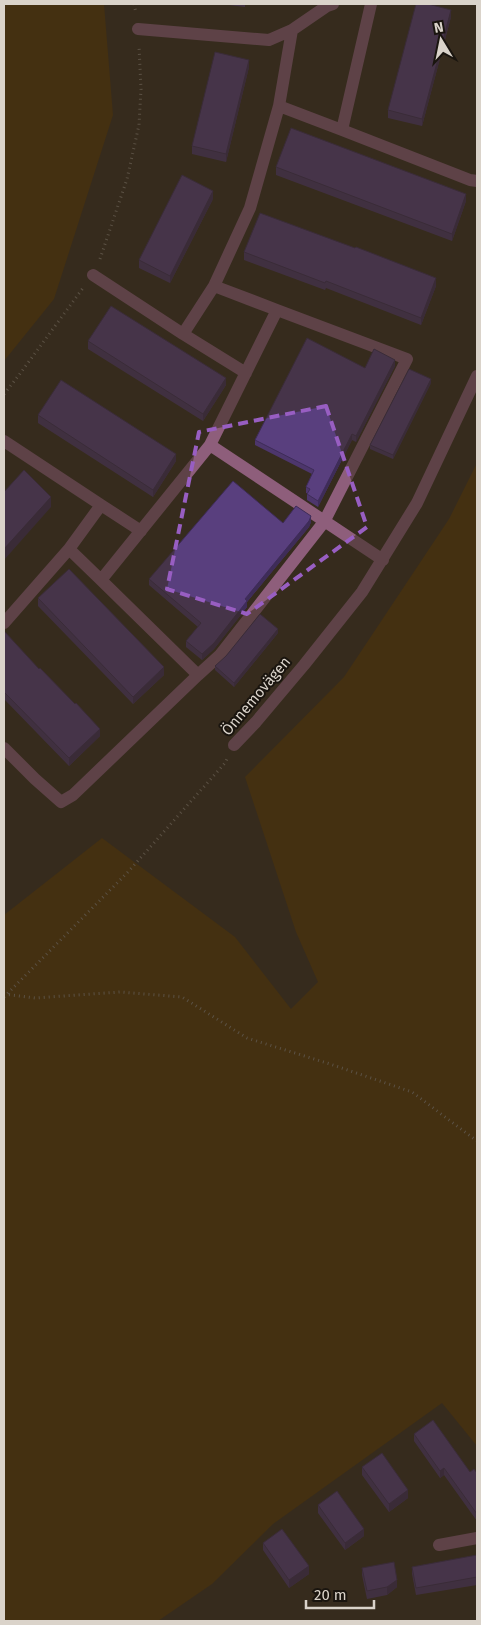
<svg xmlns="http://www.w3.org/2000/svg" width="481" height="1625" font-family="'Fira Sans',sans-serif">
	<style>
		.green { fill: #543503 }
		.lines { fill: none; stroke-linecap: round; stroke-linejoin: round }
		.path { stroke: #887f74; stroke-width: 3; stroke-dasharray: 1 4; stroke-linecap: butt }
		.minor { stroke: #8e5e7b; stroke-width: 12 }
		.wall { fill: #4d366c }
		.shaded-wall { fill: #3e2c58 }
		.building { fill: #593f7e; stroke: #3e2c58 }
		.marked { fill: none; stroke: #985ec2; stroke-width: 4; stroke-dasharray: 10 6; stroke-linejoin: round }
		.labels { text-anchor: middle; stroke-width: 4; stroke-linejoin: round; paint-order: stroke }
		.street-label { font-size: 15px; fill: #dad3ca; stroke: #1a150f }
	</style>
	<rect width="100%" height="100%" fill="#362b1e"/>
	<path class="green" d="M4 4H104L113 115 54 299 4 361Z
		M477 463V1446L442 1403 273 1524 212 1584 158 1621H4V915L102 838 235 937 291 1009 318 982 296 932 245 777 344 677 449 519Z"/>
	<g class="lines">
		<path class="path" d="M134 4 136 13
			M100 259 127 179 139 125 141 89 139 46
			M4 394 19 375 83 288
			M4 994 35 998 120 992 182 997 247 1038 330 1064 412 1092 477 1141
			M4 997 128 872 225 763 227 759"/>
		<path class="minor" d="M138 29 269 40 292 30
			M279 106 292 30 327 6 333 4
			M342 130 470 180 477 181
			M93 275 183 334
			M214 286 183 334 246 373
			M4 441 101 505
			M210 445 383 560
			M69 549 101 505 141 531
			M4 623 69 549 101 580 210 445 277 310 214 286 250 208 279 106 342 130 371 4
			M198 675 220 655 324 522 407 359 277 310
			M234 745 256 722 304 665 362 592 417 503 477 376
			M4 748 35 779 61 802 73 795 198 675 101 580
			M439 1545 477 1538"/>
	</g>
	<path class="wall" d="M221 4H245V7Z
		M451 17 422 126 388 118V110Z
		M249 67 226 162 192 154V146Z
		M276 167 466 201 452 241 276 175Z
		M213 199 170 283 139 268V260Z
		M244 252 436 286 421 325 326 288 325 290 244 260Z
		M88 341 226 385 203 421 88 349Z
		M395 366 356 442 352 440 318 507 307 500V493H306V487L312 474 255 445V440L365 368Z
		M431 383 393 459 370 449V445Z
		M38 415 176 461 153 497 38 423Z
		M311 522 309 527 247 602V607L214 649 202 660 186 647V641L198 627 149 585V579L283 523Z
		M38 598 164 675 133 704 38 606Z
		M4 633 39 669 100 736 69 766 4 699Z
		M278 633 234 687 215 670V666Z
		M414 1434 470 1472 477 1473V1521L444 1475 440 1478 414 1441Z
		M362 1467 408 1498 389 1512 362 1475Z
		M318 1505 364 1536 345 1550 318 1513Z
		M263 1543 309 1574 289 1588 263 1550Z
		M477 1555V1585L416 1595 412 1574V1567Z
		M362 1568 397 1587 387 1595 367 1599 362 1575Z"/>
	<path class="shaded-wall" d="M451 10V17L422 126V119Z
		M249 60V67L226 162V154Z
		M213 191V199L170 283V276Z
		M466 194V201L452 241V234Z
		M436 278V286L421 325V318Z
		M395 360V366L356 442V436Z
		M226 378V385L203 421V414Z
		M431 379V383L393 459V455Z
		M352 434V440L318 507V501Z
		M176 454V461L153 497V490Z
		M51 497V507L4 560V549Z
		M311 516V522L309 527 247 602V607L214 649 202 660V654L245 599Z
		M278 629V633L234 687V683Z
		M164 667V675L133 704V697Z
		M100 729V736L69 766V758Z
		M444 1468V1475L440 1478V1471Z
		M408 1490V1498L389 1512V1504Z
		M364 1529V1536L345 1550V1543Z
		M309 1566V1574L289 1588V1580Z
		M397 1580V1587L387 1595V1587Z"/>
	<path class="building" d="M416 4H428L451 10 422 119 388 110Z
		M215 52 249 60 226 154 192 146Z
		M291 128 466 194 452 234 276 167Z
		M182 175 213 191 170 276 139 260Z
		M260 213 355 248 356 247 436 278 421 318 326 281 325 283 244 252Z
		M111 306 226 378 203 414 88 341Z
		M307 338 365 368 374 349 395 360 356 436 352 434 318 501 307 494 310 489 306 487 314 470 255 440Z
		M409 369 431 379 393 455 370 445Z
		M61 380 176 454 153 490 38 415Z
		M24 470 51 497 4 549V492Z
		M233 481 283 523 296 506 311 516 309 521 245 599 247 601 214 643 202 654 186 641 201 623 149 579Z
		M69 569 164 667 133 697 38 598Z
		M260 614 278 629 234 683 215 666 226 656Z
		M5 632 39 669 40 668 75 704 76 703 100 729 69 758 4 692V633Z
		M433 1420 470 1472 474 1469 477 1473V1514L444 1468 440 1471 414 1434Z
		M382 1453 408 1490 389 1504 362 1467Z
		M337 1491 364 1529 345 1543 318 1505Z
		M282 1529 309 1566 289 1580 263 1543Z
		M477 1555V1577L416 1588 412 1567Z
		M394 1562 397 1580 387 1587 367 1591 362 1568Z"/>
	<path d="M0 0H481V1625H0ZM326 406 367 527 247 614 167 589 199 432Z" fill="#362b1e" fill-opacity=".55" fill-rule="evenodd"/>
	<path class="marked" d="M326 406 367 527 247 614 167 589 199 432Z"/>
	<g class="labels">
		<g class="street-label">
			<text transform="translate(256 696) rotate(-50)" y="5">Önnemovägen</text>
		</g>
	</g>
	<rect width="481" height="1625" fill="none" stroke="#dad3ca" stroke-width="10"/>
	<g transform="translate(441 40) rotate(350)" stroke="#1a150f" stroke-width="4" paint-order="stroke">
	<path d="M0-4L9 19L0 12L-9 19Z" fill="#dad3ca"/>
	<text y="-8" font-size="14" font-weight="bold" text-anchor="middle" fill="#dad3ca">N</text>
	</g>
	<path d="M306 1600v8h68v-8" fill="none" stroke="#dad3ca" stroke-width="2.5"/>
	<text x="314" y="1600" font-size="15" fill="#dad3ca" stroke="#1a150f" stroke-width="4" paint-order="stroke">20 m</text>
</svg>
